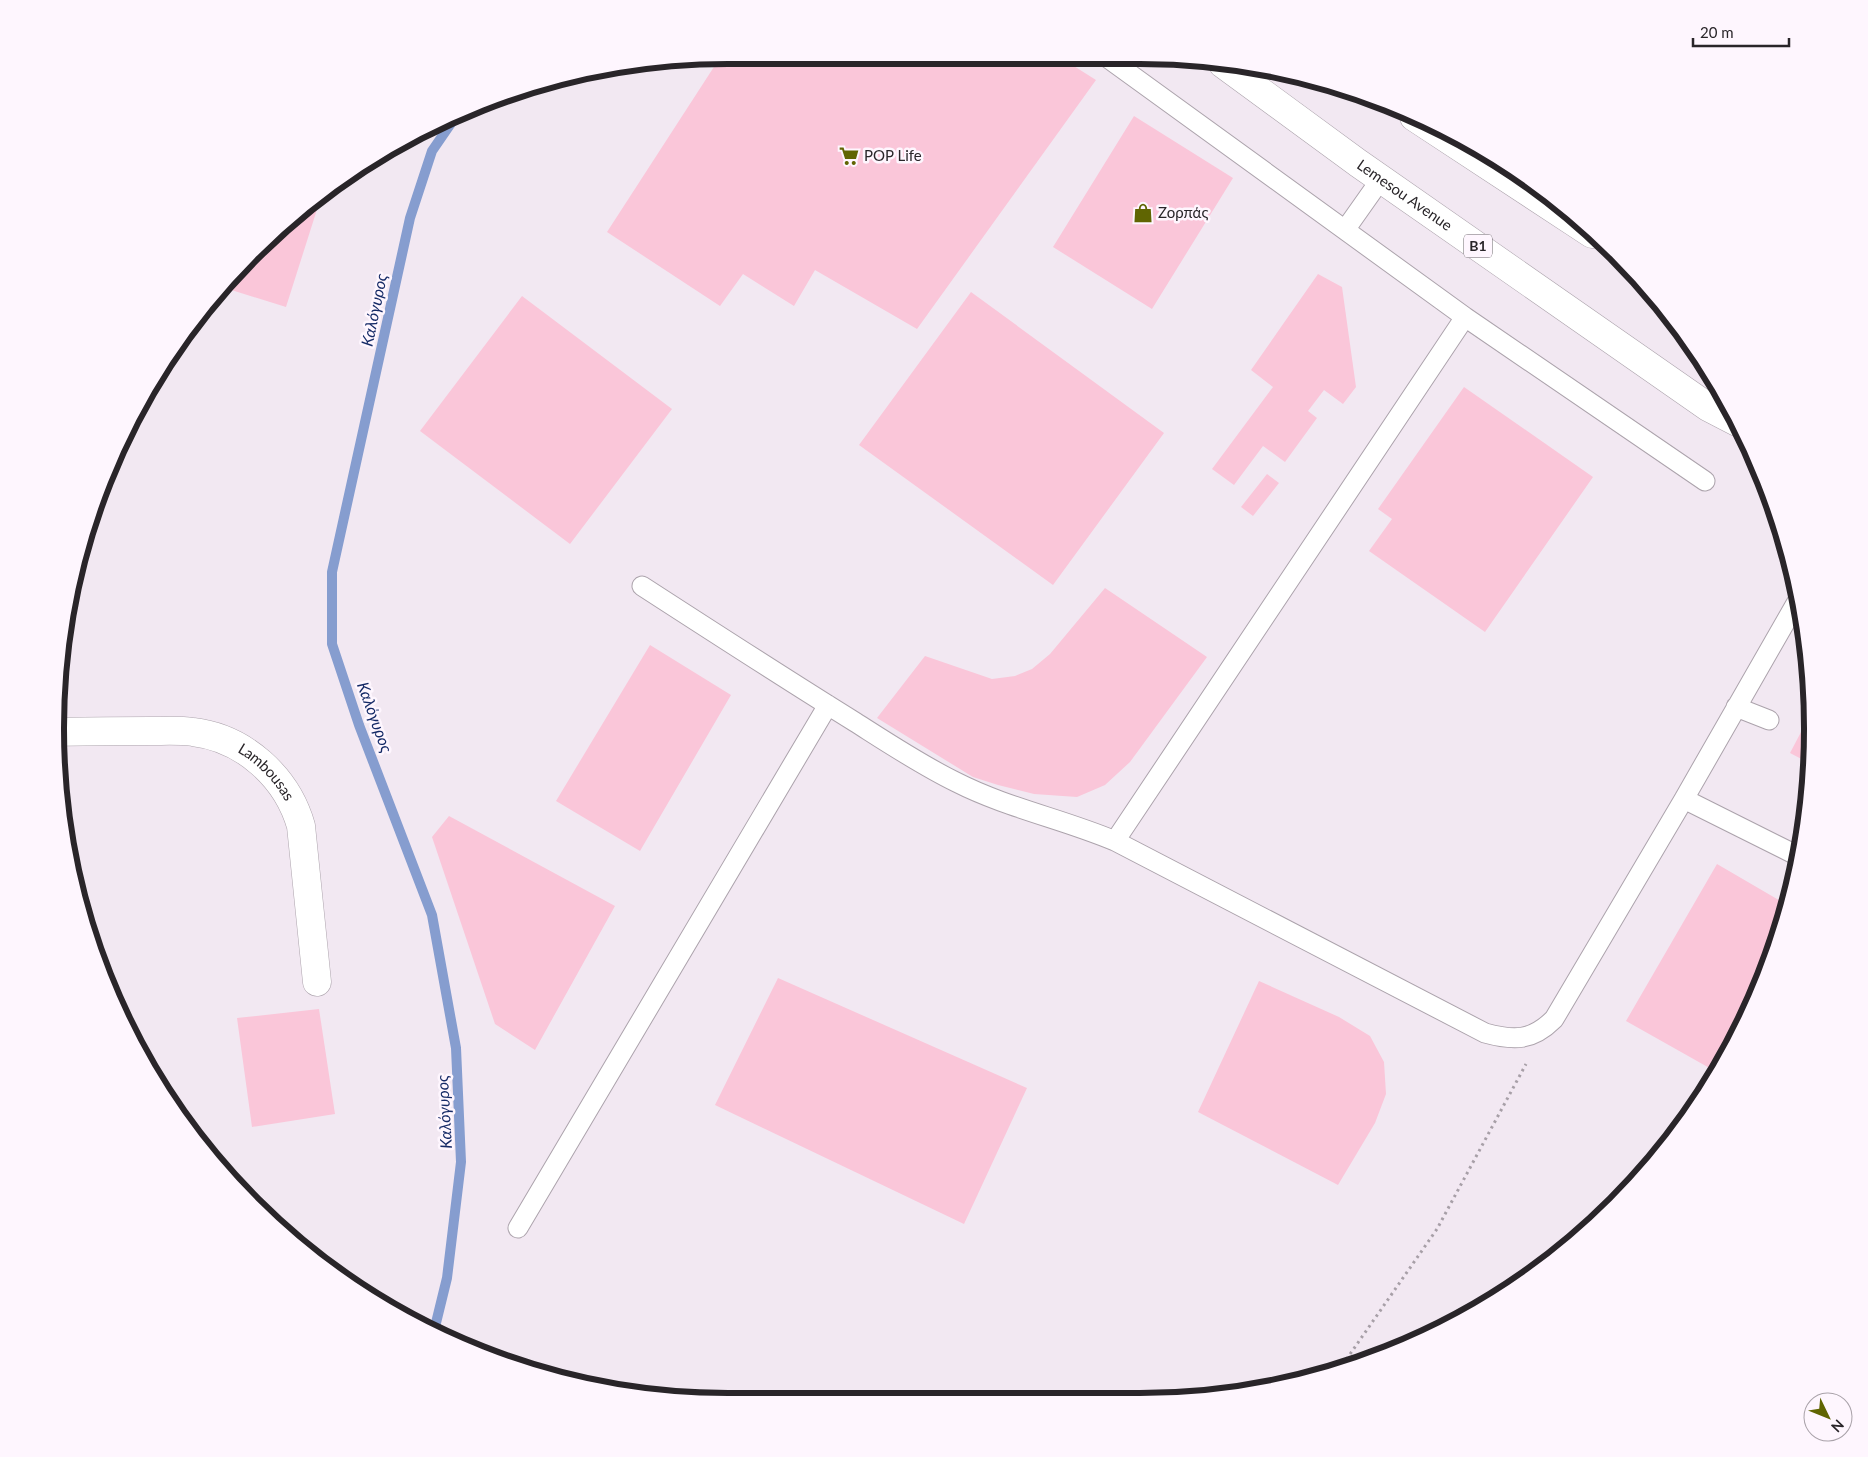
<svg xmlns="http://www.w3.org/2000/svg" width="1868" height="1457" font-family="Lato,sans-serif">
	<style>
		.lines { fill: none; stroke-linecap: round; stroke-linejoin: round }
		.stream { stroke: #869dcf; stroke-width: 10 }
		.building { fill: #fac6d9 }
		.service-casing { stroke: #aca3ac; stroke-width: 21 }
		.minor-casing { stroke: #aca3ac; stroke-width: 29 }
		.primary-casing { stroke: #aca3ac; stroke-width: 29 }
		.path { stroke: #a79fa7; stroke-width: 3; stroke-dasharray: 2.5 4; stroke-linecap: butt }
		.service { stroke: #fff; stroke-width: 19 }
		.minor { stroke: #fff; stroke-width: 28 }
		.primary { stroke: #fff; stroke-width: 28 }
		.labels { text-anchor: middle; stroke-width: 5; stroke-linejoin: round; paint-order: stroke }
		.shield { fill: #fef6fe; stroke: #696469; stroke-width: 1 }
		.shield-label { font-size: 14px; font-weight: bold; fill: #292529 }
		.poi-label { font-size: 15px; fill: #292529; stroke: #fef6fe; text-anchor: start }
		.street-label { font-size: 15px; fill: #292529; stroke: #fef6fe }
		.water-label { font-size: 16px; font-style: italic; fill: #152a66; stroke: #fef6fe }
		.rim { fill: none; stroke: #292529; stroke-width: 6 }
	</style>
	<rect width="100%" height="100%" fill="#f2e8f2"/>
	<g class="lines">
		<path class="stream" d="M434 1331 447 1278 461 1162 456 1048 432 915 359 725 332 644V572L410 218 432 151 454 119"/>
	</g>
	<path class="building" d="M729 55 1058 56 1096 80 917 329 815 270 794 306 743 274 720 306 607 232 721 56Z
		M1134 116 1233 178 1152 309 1053 247Z
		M320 200 286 307 225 288 252 252Z
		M1318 274 1342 287 1356 387 1343 404 1324 390 1308 411 1317 418 1285 462 1263 446 1234 485 1212 469 1273 387 1251 370Z
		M971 292 1164 433 1053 585 859 445Z
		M522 296 672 409 570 544 420 431Z
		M1464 387 1593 477 1485 632 1369 551 1392 519 1378 509Z
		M1267 474 1279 483 1253 516 1241 507Z
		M1105 588 1207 657 1130 762 1105 785 1077 797 1034 794 998 785 973 777 877 718 925 656 992 679 1015 676 1032 669 1050 654Z
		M650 645 731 695 640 851 556 801Z
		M1810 715 1811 764 1790 753Z
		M449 816 615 906 535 1050 495 1024 432 837Z
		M1717 864 1789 906 1753 1000 1713 1070 1626 1021Z
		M778 978 1027 1088 964 1224 715 1105Z
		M1259 981 1339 1017 1370 1036 1384 1062 1386 1094 1375 1123 1338 1185 1198 1112Z
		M319 1009 335 1114 252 1127 237 1018Z"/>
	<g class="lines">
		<defs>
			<path id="service" d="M1105 56 1465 317 1705 481
				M1345 230 1381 179
				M642 586C713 632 784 678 855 722 888 743 921 765 956 782 1007 808 1063 819 1115 841L1485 1033C1514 1041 1532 1041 1554 1019L1684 799 1798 600
				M1736 707 1769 720
				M1684 799 1798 856
				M1115 841 1465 317
				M518 1228 828 705"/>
			<g id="minor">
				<path id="s1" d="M55 732C87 731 119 731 151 731 164 731 179 730 193 732 244 738 287 777 301 826L317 982"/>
			</g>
			<g id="primary">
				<path id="s2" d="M1223 64 1358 163 1708 407 1737 422"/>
				<path d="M1414 117 1592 234"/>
			</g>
		</defs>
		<use href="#service" class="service-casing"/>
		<use href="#minor" class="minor-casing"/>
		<use href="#primary" class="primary-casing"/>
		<path class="path" d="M1184 56 1193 63
			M1339 1370 1437 1229 1526 1064"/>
		<use href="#service" class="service"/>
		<use href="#minor" class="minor"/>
		<use href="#primary" class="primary"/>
	</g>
	<defs>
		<symbol id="supermarket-bare" viewBox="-9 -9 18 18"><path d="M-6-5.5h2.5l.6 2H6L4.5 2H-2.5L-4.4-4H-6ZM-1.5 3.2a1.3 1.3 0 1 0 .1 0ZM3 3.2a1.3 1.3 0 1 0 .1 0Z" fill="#606502" stroke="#fef6fe" stroke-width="2.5" paint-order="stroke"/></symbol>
		<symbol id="shop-bare" viewBox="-9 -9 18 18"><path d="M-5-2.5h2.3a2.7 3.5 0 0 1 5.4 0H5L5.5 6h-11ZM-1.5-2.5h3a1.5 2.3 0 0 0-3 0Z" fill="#606502" stroke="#fef6fe" stroke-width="2.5" paint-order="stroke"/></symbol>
	</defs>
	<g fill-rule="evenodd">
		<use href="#supermarket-bare" x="835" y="142" width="28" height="28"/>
		<use href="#shop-bare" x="1129" y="199" width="28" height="28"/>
	</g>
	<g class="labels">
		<rect class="shield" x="1464" y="234.5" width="28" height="23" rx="4"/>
		<g class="shield-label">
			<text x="1478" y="251">B1</text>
		</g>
		<g class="poi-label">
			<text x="864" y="161">POP Life</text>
			<text x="1158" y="218">Ζορπάς</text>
		</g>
		<g class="street-label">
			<text dy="5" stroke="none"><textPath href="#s2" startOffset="224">Lemesou Avenue</textPath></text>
			<text dy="5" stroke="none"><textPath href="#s1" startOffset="224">Lambousas</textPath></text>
		</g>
		<g class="water-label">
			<text transform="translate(374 310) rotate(-78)" y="6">Καλόγυρος</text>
			<text transform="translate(375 717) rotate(70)" y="6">Καλόγυρος</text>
			<text transform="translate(444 1112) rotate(-93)" y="6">Καλόγυρος</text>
		</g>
	</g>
	<path d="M0 0H1868V1457H0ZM728 64H1140A664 664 0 0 1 1804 728V729A664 664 0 0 1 1140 1393H728A664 664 0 0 1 64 729V728A664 664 0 0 1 728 64Z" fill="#fef6fe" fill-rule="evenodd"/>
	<path class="rim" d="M728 64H1140A664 664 0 0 1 1804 728V729A664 664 0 0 1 1140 1393H728A664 664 0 0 1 64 729V728A664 664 0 0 1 728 64Z"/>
	<g transform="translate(1828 1417) rotate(133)"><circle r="24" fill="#fef6fe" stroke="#a9a2a9"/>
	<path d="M0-4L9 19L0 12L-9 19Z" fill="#606502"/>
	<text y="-8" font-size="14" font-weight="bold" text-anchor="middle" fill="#292529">N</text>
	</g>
	<path d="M1693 38v8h96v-8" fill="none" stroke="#292529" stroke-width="2.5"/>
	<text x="1700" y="38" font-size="15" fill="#292529" stroke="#fef6fe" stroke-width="4" paint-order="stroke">20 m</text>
</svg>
